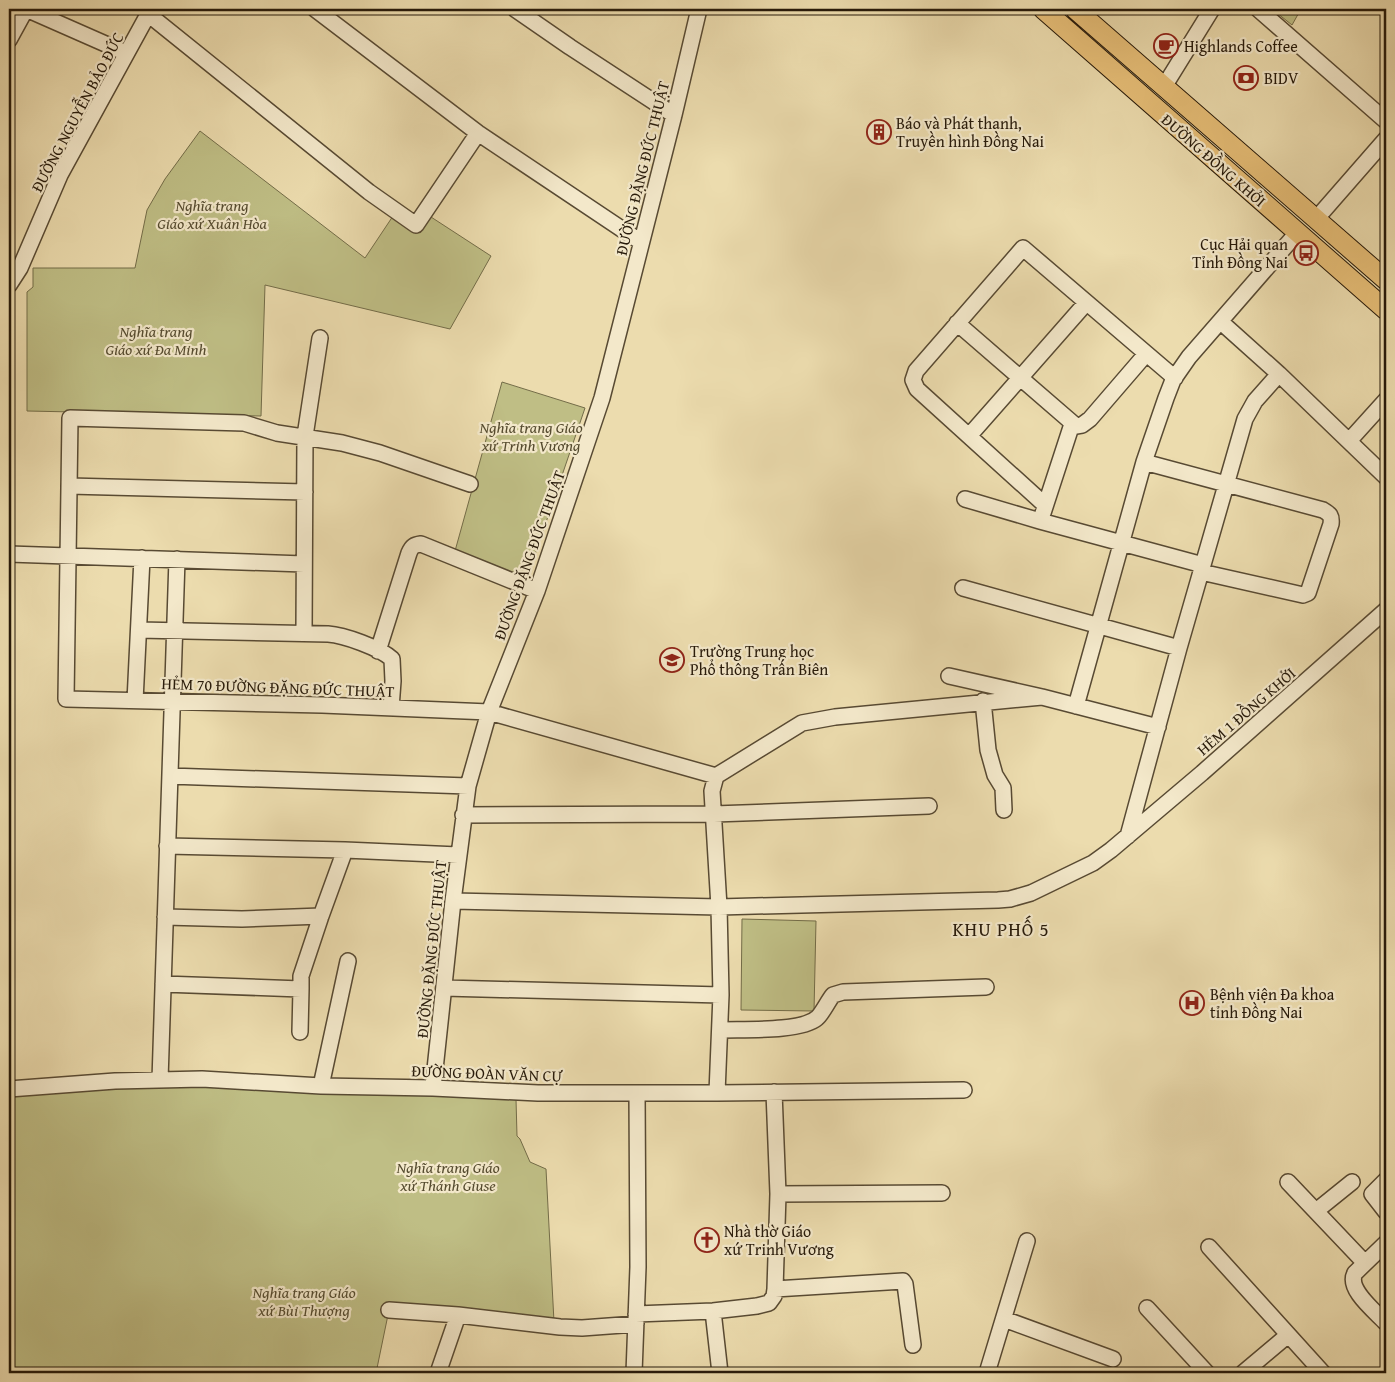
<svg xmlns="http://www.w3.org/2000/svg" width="1395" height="1382" font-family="'Gentium Book Plus',serif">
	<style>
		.green { fill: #bfbe85; stroke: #736c48 }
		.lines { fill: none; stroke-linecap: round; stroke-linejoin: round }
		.minor-casing { stroke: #584a33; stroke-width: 18 }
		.major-casing { stroke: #271a0a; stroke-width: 21 }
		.minor { stroke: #f3e8ca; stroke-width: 15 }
		.major { stroke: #e6be77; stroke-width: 19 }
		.labels { text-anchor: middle; stroke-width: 4.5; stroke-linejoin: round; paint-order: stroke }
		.poi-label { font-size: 16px; fill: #271a0a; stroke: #f3e8ca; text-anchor: start }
		.street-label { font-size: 16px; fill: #271a0a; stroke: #f3e8ca }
		.park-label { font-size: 16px; font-style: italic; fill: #554b2f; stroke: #f3e8ca }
		.quarter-label { font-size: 19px; letter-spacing: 1px; fill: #271a0a; stroke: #f3e8ca }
	</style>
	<rect width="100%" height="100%" fill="#ecdcae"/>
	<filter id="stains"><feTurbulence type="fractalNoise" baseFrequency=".004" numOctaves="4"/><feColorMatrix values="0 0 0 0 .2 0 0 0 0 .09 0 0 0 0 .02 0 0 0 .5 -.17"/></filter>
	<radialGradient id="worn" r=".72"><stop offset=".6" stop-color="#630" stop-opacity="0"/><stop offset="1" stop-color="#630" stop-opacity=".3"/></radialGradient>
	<path class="green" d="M1272 9H1301L1292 25Z
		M200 131 365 258 393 216 415 232 418 233 431 217 491 256 450 329 265 285 261 416 27 411V292L33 287V268H135L147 210 165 179Z
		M502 382 585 408 526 581 455 551Z
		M742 919 816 921 814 1011 741 1010Z
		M202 1086 516 1099 517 1136 520 1139 530 1162 546 1169 554 1322 389 1310 376 1373H9V1096L115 1088Z"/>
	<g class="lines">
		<defs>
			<path id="minor" d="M26 9 126 53
				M315 9 478 133 641 242
				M515 9 570 47 674 115
				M1258 9 1386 121
				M148 14 369 192 416 225 478 133
				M9 40 26 9
				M1165 85 1212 9
				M1317 218 1386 139
				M9 285 20 268 60 175 151 9
				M1221 322 1279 374 1386 477
				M957 323 1076 426 1082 425 1090 419 1146 354
				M969 436 1086 303
				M1349 441 1386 400
				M1144 462 1323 510C1330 514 1332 516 1331 524L1308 593 1303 595 1201 572
				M470 484 380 453 342 443 277 433 244 423 70 418 66 699 322 705 489 712 716 776
				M69 486 305 492
				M965 499 1040 521 1203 565
				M1045 505 917 389 913 380 916 371 1023 248 1175 378
				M1043 513 1072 424
				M9 554 304 564
				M963 588 1179 648
				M139 630 328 634C344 635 380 648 392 659L393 681 391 708
				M304 633 305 436 320 338
				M378 651 409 553C412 546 414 545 421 544L537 591
				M949 676 1042 697 1158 727
				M135 701 142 558
				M983 701 988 750 995 775 1003 788 1004 810
				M1076 706 1144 462 1166 398 1173 380 1189 357 1297 233
				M170 776 468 786
				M463 815 714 814 929 806
				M1128 836 1179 648 1245 419 1255 401 1279 374
				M167 846 345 850 458 855
				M453 901 719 907 998 900 1010 899 1031 893 1093 863 1111 850 1202 773 1386 610
				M165 917 242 919 321 916
				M163 984 301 989V976L321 916 345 850
				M444 988 721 995
				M720 1030C743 1029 801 1032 817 1018 822 1014 828 1001 833 995L843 992 986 987
				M300 1032 301 989
				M160 1080 177 559
				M321 1086 348 961
				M433 1088 453 901 468 786 489 712 537 591 602 398 674 115 699 9
				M9 1089 115 1081 202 1079 321 1086 433 1088 538 1093H717L964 1090
				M717 1093 721 995 719 907 712 791 716 776 802 723 835 717 1042 697
				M1386 1180 1372 1194 1386 1212
				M1288 1182 1365 1263
				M778 1194 942 1193
				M1316 1211 1352 1182
				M1386 1243 1355 1273C1346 1289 1376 1312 1386 1323
				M1209 1247 1323 1373
				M775 1289 903 1281 905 1284 913 1345
				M1147 1308 1207 1373
				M389 1310 458 1315 560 1327 582 1328 636 1324
				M713 1311 720 1373
				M636 1314 713 1311 757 1306 769 1303 774 1296 775 1289 778 1194 774 1092
				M1004 1319 1113 1359
				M438 1373 458 1315
				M634 1373 638 1267 637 1093
				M987 1373 1027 1241
				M1243 1373 1288 1335"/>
			<path id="major" d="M1043 9 1386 310
				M1075 9 1386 280"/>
		</defs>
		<use href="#minor" class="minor-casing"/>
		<use href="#major" class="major-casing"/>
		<use href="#minor" class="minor"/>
		<use href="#major" class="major"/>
	</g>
	<defs>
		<symbol id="cafe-ring" viewBox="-11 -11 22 22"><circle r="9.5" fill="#f3e8ca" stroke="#8f2418" stroke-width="1.5"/><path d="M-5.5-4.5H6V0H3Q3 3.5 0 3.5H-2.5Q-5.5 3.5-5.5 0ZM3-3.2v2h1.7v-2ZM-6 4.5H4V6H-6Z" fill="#8f2418"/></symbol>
		<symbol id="bank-ring" viewBox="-11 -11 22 22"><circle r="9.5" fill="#f3e8ca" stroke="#8f2418" stroke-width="1.5"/><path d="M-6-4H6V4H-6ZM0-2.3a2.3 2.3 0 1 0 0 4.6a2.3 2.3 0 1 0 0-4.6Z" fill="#8f2418"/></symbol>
		<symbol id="building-ring" viewBox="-11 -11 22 22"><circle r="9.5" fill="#f3e8ca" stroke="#8f2418" stroke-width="1.5"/><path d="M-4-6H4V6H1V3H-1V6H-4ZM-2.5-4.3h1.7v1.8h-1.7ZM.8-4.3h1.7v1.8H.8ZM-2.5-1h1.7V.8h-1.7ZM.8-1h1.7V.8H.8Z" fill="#8f2418"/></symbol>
		<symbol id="bus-ring" viewBox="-11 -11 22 22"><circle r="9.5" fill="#f3e8ca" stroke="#8f2418" stroke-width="1.5"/><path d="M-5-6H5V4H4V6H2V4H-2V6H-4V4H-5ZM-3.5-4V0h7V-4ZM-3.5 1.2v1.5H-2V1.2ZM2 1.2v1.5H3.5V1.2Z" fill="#8f2418"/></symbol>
		<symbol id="school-ring" viewBox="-11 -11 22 22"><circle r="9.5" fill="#f3e8ca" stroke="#8f2418" stroke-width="1.5"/><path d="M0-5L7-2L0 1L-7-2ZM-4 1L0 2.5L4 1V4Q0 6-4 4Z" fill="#8f2418"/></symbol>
		<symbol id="hospital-ring" viewBox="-11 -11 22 22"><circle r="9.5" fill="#f3e8ca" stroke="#8f2418" stroke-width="1.5"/><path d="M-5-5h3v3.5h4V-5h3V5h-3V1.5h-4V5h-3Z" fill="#8f2418"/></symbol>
		<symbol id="church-ring" viewBox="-11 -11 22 22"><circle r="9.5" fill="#f3e8ca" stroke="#8f2418" stroke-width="1.5"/><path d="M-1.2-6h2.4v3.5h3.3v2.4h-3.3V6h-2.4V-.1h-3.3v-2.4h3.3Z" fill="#8f2418"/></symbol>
	</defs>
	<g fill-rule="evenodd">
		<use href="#cafe-ring" x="1152" y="32" width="28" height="28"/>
		<use href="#bank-ring" x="1232" y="64" width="28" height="28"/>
		<use href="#building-ring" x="865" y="118" width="28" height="28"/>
		<use href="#bus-ring" x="1292" y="239" width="28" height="28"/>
		<use href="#school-ring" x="658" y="646" width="28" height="28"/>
		<use href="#hospital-ring" x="1178" y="989" width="28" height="28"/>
		<use href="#church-ring" x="693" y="1226" width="28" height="28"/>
	</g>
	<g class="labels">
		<g class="poi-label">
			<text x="1184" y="52">Highlands Coffee</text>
			<text x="1264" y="84">BIDV</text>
			<text x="896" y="129">Báo và Phát thanh,<tspan x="896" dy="18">Truyền hình Đồng Nai</tspan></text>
			<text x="1288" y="250" text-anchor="end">Cục Hải quan<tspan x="1288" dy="18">Tỉnh Đồng Nai</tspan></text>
			<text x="690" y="657">Trường Trung học<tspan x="690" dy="18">Phổ thông Trấn Biên</tspan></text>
			<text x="1210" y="1000">Bệnh viện Đa khoa<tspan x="1210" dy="18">tỉnh Đồng Nai</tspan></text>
			<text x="724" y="1237">Nhà thờ Giáo<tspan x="724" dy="18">xứ Trinh Vương</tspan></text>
		</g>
		<g class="street-label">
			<text transform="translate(77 112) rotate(-62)" y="6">ĐƯỜNG NGUYỄN BẢO ĐỨC</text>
			<text transform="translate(1214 160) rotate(41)" y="6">ĐƯỜNG ĐỒNG KHỞI</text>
			<text transform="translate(642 168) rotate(-76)" y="6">ĐƯỜNG ĐẶNG ĐỨC THUẬT</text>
			<text transform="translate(529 555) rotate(-70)" y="6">ĐƯỜNG ĐẶNG ĐỨC THUẬT</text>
			<text transform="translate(278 687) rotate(2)" y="6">HẺM 70 ĐƯỜNG ĐẶNG ĐỨC THUẬT</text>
			<text transform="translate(1246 711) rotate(-41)" y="6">HẺM 1 ĐỒNG KHỞI</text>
			<text transform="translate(431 949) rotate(-84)" y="6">ĐƯỜNG ĐẶNG ĐỨC THUẬT</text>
			<text transform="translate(487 1073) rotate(2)" y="6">ĐƯỜNG ĐOÀN VĂN CỰ</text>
		</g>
		<g class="park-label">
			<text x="212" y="211">Nghĩa trang<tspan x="212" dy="18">Giáo xứ Xuân Hòa</tspan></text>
			<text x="156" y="337">Nghĩa trang<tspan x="156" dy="18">Giáo xứ Đa Minh</tspan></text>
			<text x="531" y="433">Nghĩa trang Giáo<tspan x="531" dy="18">xứ Trinh Vương</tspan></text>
			<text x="448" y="1173">Nghĩa trang Giáo<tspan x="448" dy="18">xứ Thánh Giuse</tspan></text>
			<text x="304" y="1298">Nghĩa trang Giáo<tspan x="304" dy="18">xứ Bùi Thượng</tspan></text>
		</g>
		<g class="quarter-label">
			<text x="1001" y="936">KHU PHỐ 5</text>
		</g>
	</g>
	<rect width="1395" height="1382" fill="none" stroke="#ecdcae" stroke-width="30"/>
	<rect x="10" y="10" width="1375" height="1362" fill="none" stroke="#271a0a" stroke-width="2.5"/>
	<rect x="15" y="15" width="1365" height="1352" fill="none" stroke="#271a0a"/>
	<rect width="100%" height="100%" filter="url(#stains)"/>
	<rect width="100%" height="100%" fill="url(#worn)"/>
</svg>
